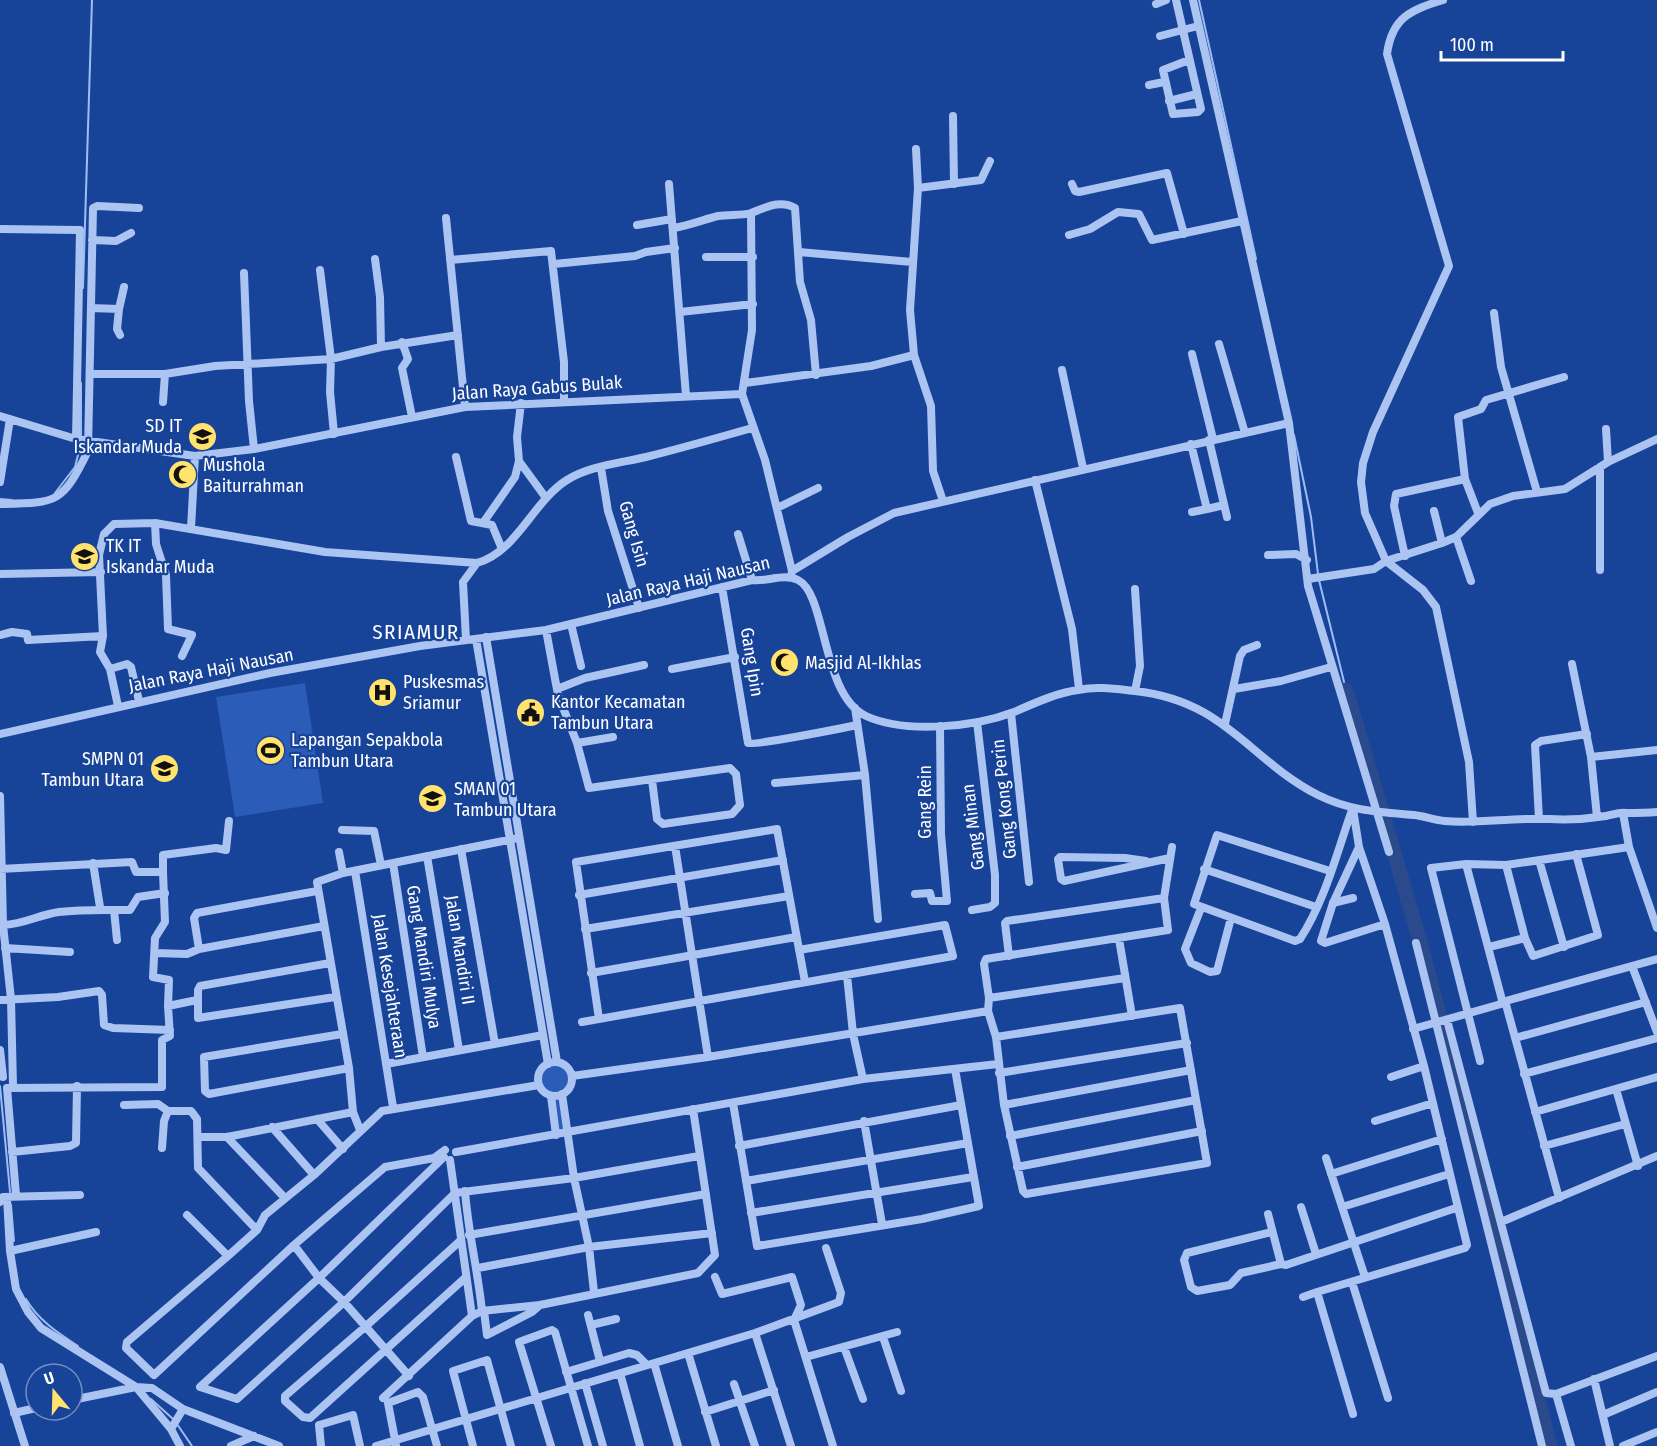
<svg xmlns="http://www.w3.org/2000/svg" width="1657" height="1446" font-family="'Fira Sans Condensed',sans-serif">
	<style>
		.green { fill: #2b5cb7 }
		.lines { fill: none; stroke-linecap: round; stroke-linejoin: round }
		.stream { stroke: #9ebdf4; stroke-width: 2 }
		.river { stroke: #2a4a8b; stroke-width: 15 }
		.minor { stroke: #abc4f2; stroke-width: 8 }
		.labels { text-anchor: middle; stroke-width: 4.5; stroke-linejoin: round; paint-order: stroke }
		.street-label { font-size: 18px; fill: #fff; stroke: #174399 }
		.poi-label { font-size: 18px; fill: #fff; stroke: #174399; text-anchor: start }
		.quarter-label { font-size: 21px; letter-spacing: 1.5px; fill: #fff; stroke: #174399 }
	</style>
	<rect width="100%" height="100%" fill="#174399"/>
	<path class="green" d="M305 683 323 803 235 817 216 697Z
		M1438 1023 1442 1026 1550 1446H1542Z
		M551 1063 562 1064 572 1076 570 1087 562 1095 569 1133 556 1135 551 1096 541 1089 537 1079 542 1069Z"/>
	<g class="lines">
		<path class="stream" d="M1199 0 1256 259
			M83 288 92 0
			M1294 435 1311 517 1318 574
			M81 438V383
			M55 493 75 467 81 443
			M0 499 12 500
			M1319 580 1346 690
			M0 1086 10 1192
			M11 1205 14 1241
			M26 1299C38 1320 58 1333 78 1346
			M151 1399 173 1419
			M177 1424 192 1446"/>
		<path class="river" d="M1346 690 1420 941 1550 1446"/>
		<path class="minor" d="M1176 0 1201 109 1198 112 1173 114 1163 70 1189 60
			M1193 0 1289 423 1308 586 1389 852
			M1443 0C1411 10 1392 17 1387 54L1449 266 1373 432 1363 463 1361 482 1365 513 1386 561 1423 590 1436 607 1469 762 1473 822
			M1156 4 1166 0
			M1160 36 1198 26
			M1149 85 1164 82
			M1169 101 1197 94
			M953 116 954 184
			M916 149 918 188 910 310 914 355 931 406 933 471 943 501
			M669 184 686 396
			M1072 184 1075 191 1079 192 1167 173 1184 234
			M918 188 981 180 990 161
			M446 218 465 407
			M637 225 672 219
			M673 228C691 225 702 220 718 216 729 214 741 216 751 213 765 208 780 199 795 208L800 282 811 320 816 375
			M0 229 80 230 76 439
			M1069 235 1090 229 1118 212 1139 214 1152 240 1242 221
			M92 240 116 241 131 233
			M799 252 912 262
			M706 257H753
			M450 260 551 251 564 362V401
			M554 264 635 256 646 252 675 248
			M320 270 331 359 330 392 334 434
			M244 273 249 401 254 449
			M91 308 119 309 124 287
			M119 309 117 329 120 335
			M680 312 753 304
			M1494 313 1501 367 1537 492
			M402 342 408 359 402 368 412 417
			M1219 344 1245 433
			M381 347 458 335
			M1192 354 1213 439
			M1062 370 1083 468
			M91 374H165L215 366 331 359 381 347 380 297 375 259
			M745 383 871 366 914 355
			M742 394 752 330 751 213
			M163 402 165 374
			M0 416 76 439 195 456 254 449 465 407 742 394 765 460 792 571 791 577
			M1606 429 1608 462
			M1209 440 1227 517
			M1191 444 1207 509 1192 512
			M456 457 471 521 492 525 502 549
			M519 461 546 498
			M601 468 608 511 639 608
			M1035 480 1072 629 1079 689
			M0 482 10 419
			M0 504C57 503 62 504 88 451L93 208 97 206 139 208
			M777 508 818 488
			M1207 509 1224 505
			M1434 511 1442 543
			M1478 513 1465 479 1458 417 1481 409 1486 400 1564 377
			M155 523 156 544 166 575 168 629 192 635 182 656
			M483 523 515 477 519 461 517 437 521 403
			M191 528 195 456
			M738 534 752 580
			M1456 537 1471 581
			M1268 555 1296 554 1307 560
			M1405 556 1394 506 1396 494 1465 479
			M1600 570V467
			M792 571 848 537 894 513 1289 423
			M0 574 101 572
			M1308 579 1374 569 1386 561 1442 543 1456 537 1490 504 1513 496 1565 489 1608 462 1657 439
			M722 587 748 743C753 746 843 728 857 725
			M1135 589 1140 666 1135 691
			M571 624 581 666
			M546 630 558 695 577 743 589 788 730 768 736 774 740 805 732 814 663 824 657 819 652 780
			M0 635 12 632 27 634 28 640 103 636
			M486 637 557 1062
			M476 639 548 1064
			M466 640 463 582 477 563
			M1572 664 1591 757 1597 817
			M110 669 127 664 131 667 139 701
			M672 669 735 657
			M557 689 585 678 644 665
			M1234 689 1281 681 1331 667
			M118 706 110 669 100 652 103 636 99 555 104 534 114 524 155 523 325 552 477 563C517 552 533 501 567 480 589 466 621 463 646 457 682 448 717 438 752 428
			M1011 713 1029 882
			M1225 724 1240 656 1244 650 1257 645
			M0 734 270 673 420 646 546 630 752 580C768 582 783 573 798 580 827 594 821 695 866 716 905 734 975 727 1014 712 1035 703 1056 693 1078 690 1097 686 1116 689 1135 691 1226 701 1248 759 1318 795 1350 811 1379 812 1414 815 1424 816 1434 820 1445 821 1479 824 1514 817 1549 819 1567 820 1587 819 1606 816 1612 815 1619 812 1626 813 1636 813 1646 813 1657 812
			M577 743 613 737
			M1591 757 1657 750
			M865 775 878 919
			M775 783 865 775 855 708
			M0 796 3 925 11 999 13 1086
			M1353 809 1359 847 1385 924 1424 1066 1467 1245 1465 1248 1317 1292 1353 1414
			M1623 813 1629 847 1657 928
			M1539 819 1535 745 1541 741 1587 734
			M342 830 374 831 381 865
			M675 846 708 1057
			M1359 847 1333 903 1321 941 1325 943 1385 924
			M461 849 495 1044
			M339 852 343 873
			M427 856 459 1050
			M1539 860 1564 947
			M1146 861 1125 858 1060 857 1058 859 1061 879 1064 881 1170 858
			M93 863 100 907
			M393 863 423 1057
			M1506 865 1525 938 1533 956 1598 935 1576 854
			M0 869 132 862 136 872H163V855L216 848 226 850 229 821
			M1204 869 1316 907
			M355 871 393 1107
			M1330 871 1217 835 1194 904 1295 941 1300 939C1325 901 1337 852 1352 810
			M163 872 165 922 155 938 153 977 169 980 168 1006
			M317 891 197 913 194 918 199 949 324 926
			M915 894 930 893 932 901H947L941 834 940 726
			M579 895 783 860
			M1333 903 1353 898
			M1201 908 1185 949 1191 963 1210 972 1217 971 1231 918
			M114 910 117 940
			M972 910 990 907 995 903V875L977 722
			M3 925C25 924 38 915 59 912 83 909 106 910 130 910L138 897 165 893
			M585 929 789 896
			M1119 939 1132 1016
			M1416 943 1542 1446
			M1489 947 1525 938
			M5 948 70 952
			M155 953 187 954 199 949
			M1009 956 1005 923 1007 921 1164 898
			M330 963 200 986 198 990V1018L335 997
			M1632 966 1657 1032
			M591 973 796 937
			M847 975 853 1034 863 1079
			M989 998 1125 978
			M0 1000 58 997 99 991 102 995 104 1025 113 1028 170 1030
			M1505 1001 1559 1198
			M1502 1002 1657 959
			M599 1019 576 862 777 829 805 982
			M1447 1020 1546 1393 1556 1394 1657 1356
			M582 1022 953 956 945 925 799 950
			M1413 1029 1501 1004 1502 1000 1466 864
			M342 1034 204 1057 205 1091 209 1094 349 1068
			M996 1037 1180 1008 1207 1163 1026 1194 1023 1191 1004 1105 996 1037 988 1011 989 998 984 964 986 959 1168 930 1164 898 1172 847
			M1515 1038 1646 1002
			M0 1050 3 1077
			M1480 1061 1431 868 1466 864 1506 865 1629 847
			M538 1079a17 17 0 1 1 34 0a17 17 0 1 1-34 0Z
			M386 1064 543 1035
			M999 1073 1187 1043
			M1524 1074 1657 1038
			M572 1076 708 1057 988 1011
			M1391 1077 1424 1066
			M1616 1089 1638 1166
			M562 1094 574 1178 589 1247 594 1292
			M551 1096 556 1135
			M733 1103 757 1246 922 1219 979 1206 955 1069
			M124 1105 158 1104 168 1111
			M1004 1105 1191 1070
			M168 1111H191L197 1119 198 1168 257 1230
			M1535 1112 1657 1077
			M317 1119 343 1149
			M864 1121 882 1224
			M1375 1121 1433 1103
			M272 1127 314 1175
			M360 1130 353 1112 349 1068 317 882 343 873 518 838
			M1010 1136 1196 1100
			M198 1137H227L353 1112
			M227 1137 284 1197
			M739 1146 961 1105
			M1544 1146 1625 1124
			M162 1148 164 1121 168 1111
			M445 1150 434 1158 385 1167 294 1245 154 1375 126 1348 127 1342 228 1256 257 1230 265 1215 314 1175 382 1111 539 1085
			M12 1152 70 1146 76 1143 77 1086
			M456 1152 863 1079 998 1064
			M444 1157 319 1278 200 1387 237 1399 344 1302 455 1193
			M1326 1158 1365 1277
			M450 1160 472 1316
			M1017 1167 1202 1131
			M1331 1174 1442 1139
			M746 1181 968 1143
			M465 1191C468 1232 478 1271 482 1311
			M455 1193 574 1178 699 1156
			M16 1195 7 1088 162 1087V1040L170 1036 168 1006 197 1000
			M7 1198 10 1251 16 1289 28 1312 41 1328 136 1387 171 1429 180 1446
			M0 1202 3 1197 80 1195
			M1301 1207 1316 1254
			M1342 1207 1449 1174
			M751 1213 973 1177
			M1268 1214 1281 1264 1286 1265 1456 1208
			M187 1215 228 1256
			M1501 1222 1657 1156
			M1272 1232 1187 1253 1184 1260 1191 1287 1197 1291 1230 1285 1241 1273 1281 1264
			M469 1235 706 1194
			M460 1241 365 1327 285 1396V1401L303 1417 310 1418 465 1278
			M294 1245 319 1278 344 1302 409 1376
			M10 1251 96 1232
			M478 1268 589 1247 712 1233
			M715 1277 722 1294 792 1277 801 1305 794 1320 833 1446
			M1352 1282 1388 1398
			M1303 1297 1317 1292
			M484 1311 487 1335 532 1312 540 1305
			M588 1315 600 1361
			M591 1325 616 1319
			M755 1333 791 1446
			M883 1337 901 1391
			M844 1347 863 1399
			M688 1353 716 1446
			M806 1357 897 1332
			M654 1363 678 1446
			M0 1367 25 1446
			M566 1372 629 1353 637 1355 646 1364
			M620 1373 640 1446
			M1594 1379 1610 1446
			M585 1383 603 1446
			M734 1384 755 1446
			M1556 1394 1571 1446
			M383 1398 472 1316 482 1311 540 1305 698 1273 715 1255 693 1109
			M72 1400 136 1387 152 1388 183 1409 279 1446
			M705 1412 774 1390
			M14 1413 36 1408
			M1603 1415 1657 1392
			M171 1429 183 1409
			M396 1445 388 1403 418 1392 423 1397 437 1446
			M231 1446 254 1436
			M321 1446 319 1425 353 1415 360 1446
			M376 1446 755 1333 839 1302 841 1293 826 1248
			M473 1446 453 1371 487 1360 511 1446
			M551 1446 519 1342 552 1330 555 1332 588 1446
			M1623 1446 1657 1432"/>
	</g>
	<defs>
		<symbol id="school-disc" viewBox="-11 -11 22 22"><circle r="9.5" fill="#ffe36c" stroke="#174399"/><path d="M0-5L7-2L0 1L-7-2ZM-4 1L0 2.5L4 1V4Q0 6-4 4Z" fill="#111"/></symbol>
		<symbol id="mosque-disc" viewBox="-11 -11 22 22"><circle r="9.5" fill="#ffe36c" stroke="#174399"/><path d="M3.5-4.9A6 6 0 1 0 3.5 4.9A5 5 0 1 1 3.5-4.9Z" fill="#111"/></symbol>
		<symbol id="hospital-disc" viewBox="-11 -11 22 22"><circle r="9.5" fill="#ffe36c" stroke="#174399"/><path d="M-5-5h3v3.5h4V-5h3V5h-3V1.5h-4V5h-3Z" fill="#111"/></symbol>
		<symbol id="civic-disc" viewBox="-11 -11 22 22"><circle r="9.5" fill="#ffe36c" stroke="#174399"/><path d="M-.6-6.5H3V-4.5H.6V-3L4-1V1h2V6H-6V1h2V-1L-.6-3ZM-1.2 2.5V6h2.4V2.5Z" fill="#111"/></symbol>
		<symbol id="stadium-disc" viewBox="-11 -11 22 22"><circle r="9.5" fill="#ffe36c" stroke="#174399"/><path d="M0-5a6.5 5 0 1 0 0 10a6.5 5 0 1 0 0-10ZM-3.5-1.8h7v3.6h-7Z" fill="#111"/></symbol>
	</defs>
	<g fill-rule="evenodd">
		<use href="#school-disc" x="186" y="420" width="33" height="33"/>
		<use href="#mosque-disc" x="166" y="458" width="33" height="33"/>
		<use href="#school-disc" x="68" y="540" width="33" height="33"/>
		<use href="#mosque-disc" x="768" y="646" width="33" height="33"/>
		<use href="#hospital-disc" x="366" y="676" width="33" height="33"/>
		<use href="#civic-disc" x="514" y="696" width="33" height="33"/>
		<use href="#stadium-disc" x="254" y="734" width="33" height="33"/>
		<use href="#school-disc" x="148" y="752" width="33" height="33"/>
		<use href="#school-disc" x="416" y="782" width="33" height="33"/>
	</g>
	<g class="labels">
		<g class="street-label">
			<text transform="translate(537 388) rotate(-4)" y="6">Jalan Raya Gabus Bulak</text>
			<text transform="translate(634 534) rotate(74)" y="6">Gang Isin</text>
			<text transform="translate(688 581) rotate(-13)" y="6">Jalan Raya Haji Nausan</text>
			<text transform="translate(752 662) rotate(81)" y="6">Gang Ipin</text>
			<text transform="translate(211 670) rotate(-11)" y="6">Jalan Raya Haji Nausan</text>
			<text transform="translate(1004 799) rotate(-96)" y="6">Gang Kong Perin</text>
			<text transform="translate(925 802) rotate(-90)" y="6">Gang Rein</text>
			<text transform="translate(973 827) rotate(-97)" y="6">Gang Minan</text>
			<text transform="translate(460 950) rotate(81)" y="6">Jalan Mandiri II</text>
			<text transform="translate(424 957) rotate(81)" y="6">Gang Mandiri Mulya</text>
			<text transform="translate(390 986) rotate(81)" y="6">Jalan Kesejahteraan</text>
		</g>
		<g class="poi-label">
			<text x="182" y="432" text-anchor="end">SD IT<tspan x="182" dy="21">Iskandar Muda</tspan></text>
			<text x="203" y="471">Mushola<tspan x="203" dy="21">Baiturrahman</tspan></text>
			<text x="106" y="552">TK IT<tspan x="106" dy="21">Iskandar Muda</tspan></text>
			<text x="805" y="669">Masjid Al-Ikhlas</text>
			<text x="403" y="688">Puskesmas<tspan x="403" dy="21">Sriamur</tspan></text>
			<text x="551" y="708">Kantor Kecamatan<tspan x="551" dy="21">Tambun Utara</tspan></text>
			<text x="291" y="746">Lapangan Sepakbola<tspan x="291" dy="21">Tambun Utara</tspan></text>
			<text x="144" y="765" text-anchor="end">SMPN 01<tspan x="144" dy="21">Tambun Utara</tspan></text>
			<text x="454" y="795">SMAN 01<tspan x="454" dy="21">Tambun Utara</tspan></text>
		</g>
		<g class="quarter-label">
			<text x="416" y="639">SRIAMUR</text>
		</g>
	</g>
	<g transform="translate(54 1392) rotate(341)"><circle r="28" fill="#174399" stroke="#748ec2" stroke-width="1.5"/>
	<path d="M0-4.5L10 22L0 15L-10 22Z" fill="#ffe36c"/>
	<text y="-9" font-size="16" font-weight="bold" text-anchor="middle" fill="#ffffff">U</text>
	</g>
	<path d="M1441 51v9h122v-9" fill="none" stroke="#ffffff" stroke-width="3"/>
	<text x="1450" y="51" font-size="18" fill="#ffffff" stroke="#174399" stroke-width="4.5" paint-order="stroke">100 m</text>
</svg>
